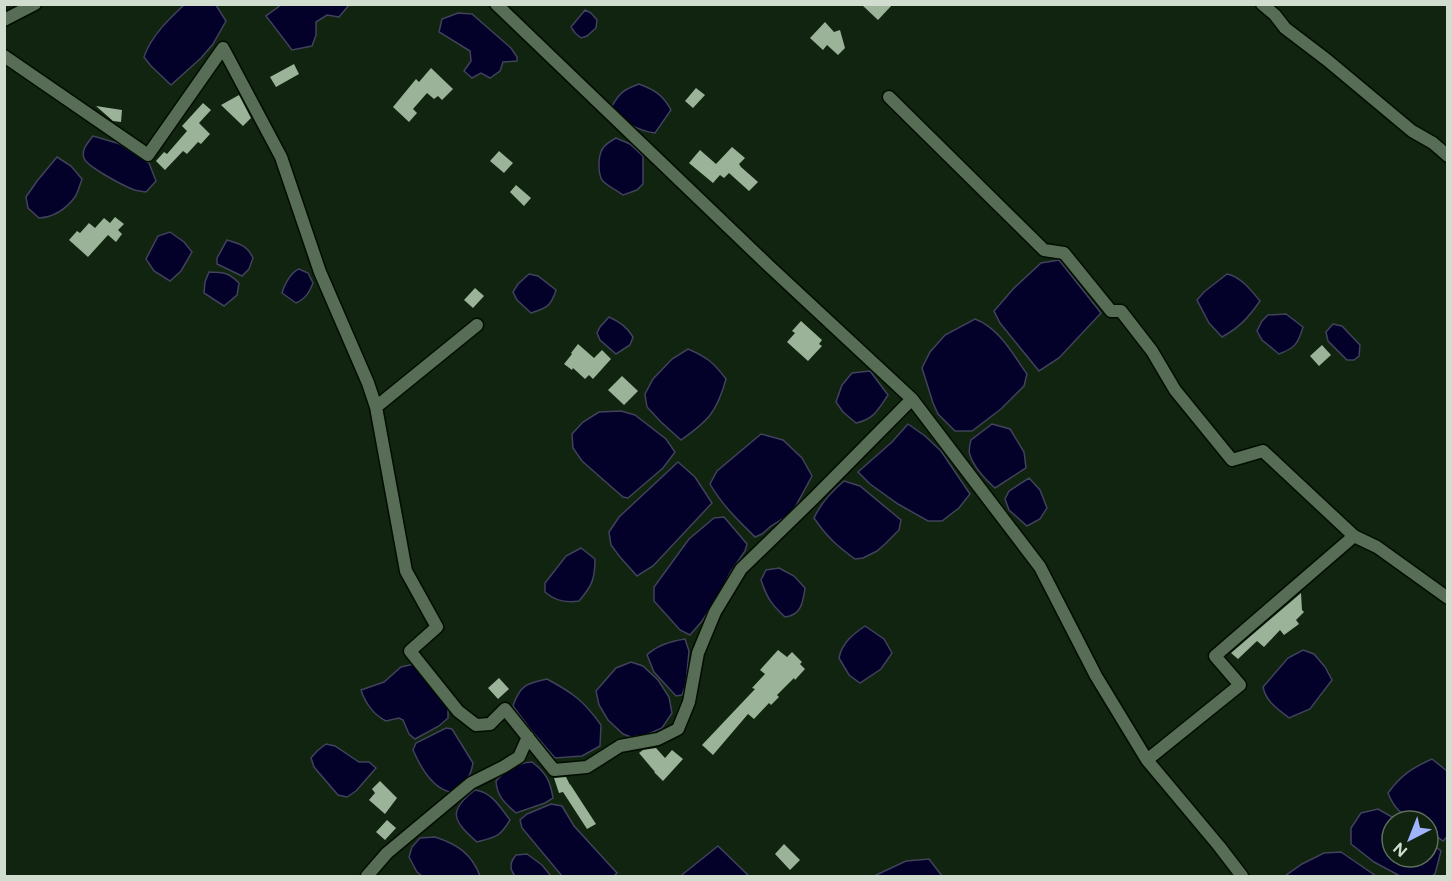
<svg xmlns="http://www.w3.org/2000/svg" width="1452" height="881" font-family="Figtree,sans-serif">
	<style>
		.water { fill: #030029; stroke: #41425b; stroke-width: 1.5 }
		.building { fill: #9bb398 }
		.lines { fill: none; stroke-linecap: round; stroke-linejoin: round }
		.minor-casing { stroke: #000d00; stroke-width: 15 }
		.minor { stroke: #576d55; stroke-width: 12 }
	</style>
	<rect width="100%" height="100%" fill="#10240f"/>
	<path class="water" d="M348 4 349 5 339 17 327 15 316 22V35L312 46 292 50 266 16 281 5Z
		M184 5H216L226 21 213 44 201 58 171 85 151 66 144 57C151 36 169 19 184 5Z
		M585 10 591 13 597 20 596 28 587 36 581 38 575 33 571 27Z
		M458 13 472 14 511 48 517 57V61L503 62 500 71 490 78 481 73 472 78 464 71 471 61 470 51 439 32 442 19Z
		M639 84C655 90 663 95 671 110L655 133C639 131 619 121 612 106 620 92 625 89 639 84Z
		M93 136 120 144 149 163 156 181 146 192C141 191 136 191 132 189 122 185 86 166 84 158 81 149 88 143 93 136Z
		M616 138 630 144 643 156V184L637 190 623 195C616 190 607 186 602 180 599 175 599 170 599 165 599 150 603 145 616 138Z
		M57 157 71 166 82 179C80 185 78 192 75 197 66 209 54 217 39 218L28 208 26 197 37 181Z
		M170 232 184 242 192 252 181 271 170 281 154 271 146 259 158 236Z
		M227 240C240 244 247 245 253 258L249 269 242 276 217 264V258Z
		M1059 260 1101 313 1059 358 1039 371 1000 323 994 311 1014 288 1041 263Z
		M299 269 308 273 313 283C309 293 306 298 296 303L282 293C284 285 291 272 299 269Z
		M209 272C224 272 229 273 239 283L237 295 224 306 204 293 205 282Z
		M529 274 538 276 556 290C551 306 547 308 531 313L517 300 513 292 518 284Z
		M1227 274C1241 277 1251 290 1260 301 1248 318 1240 327 1222 337L1209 323 1197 300 1204 292Z
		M1286 314 1303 327C1298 344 1295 348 1279 354L1262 340 1257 331 1262 321 1268 315Z
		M609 317C620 322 627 327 633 337L630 345 616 354 600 340 597 333 600 327Z
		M975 319C999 328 1012 353 1027 374L1024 386 1001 409 972 431H955L938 414 933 403 922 368 930 352 945 335Z
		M1333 324 1342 326 1360 345 1359 356 1354 360H1347L1328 341 1326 332Z
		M688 349C707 357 714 363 726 379 717 412 708 421 681 440L661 422 647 407 645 394 653 379 672 359Z
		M870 371 888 395C878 410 874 419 856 423L843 412 836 402 842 385 852 373Z
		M621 411 635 415 666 439 675 452 663 468 628 498 623 497 582 461 573 448 572 434 583 422 599 412Z
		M908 424 925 436 941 451 970 494 959 508 942 521H928L898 504 870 484 858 472 892 442Z
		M992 424 1010 429 1024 452 1026 468 995 488C985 479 974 468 970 455 968 450 970 444 971 440Z
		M761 434 783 440 802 458 812 476 792 513 771 526 762 534 755 537C738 520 722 505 710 484L717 471Z
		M678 462 695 477 712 503 653 566 637 576 620 557 611 545 609 532 619 517Z
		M1029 478 1040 490 1047 508 1040 519 1027 526 1009 510 1005 499 1009 491Z
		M844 481 860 486 901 520 899 530 885 544 877 551 863 558 855 559C837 546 827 537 814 518 821 503 831 492 844 481Z
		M724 517 747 544 745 551 730 573 718 597 702 621 690 635 680 630 654 601V587L689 539 714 518Z
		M581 548 595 559C595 579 592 586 579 601 567 603 555 601 545 592V583L566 556Z
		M779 568 794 576 805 588C803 601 802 615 785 617 771 604 767 598 761 580L766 570Z
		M865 626 884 639 892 653 881 669 860 683 849 675 839 658C842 643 852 635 865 626Z
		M685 639 689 651 686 684 682 695 676 696 654 672 647 655C657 645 672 641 685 639Z
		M1303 650 1314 654 1325 667 1332 680 1310 709 1289 718C1278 709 1266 702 1263 687L1288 658Z
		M631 662 643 666 658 680 669 697 672 713 662 728 646 735 631 737 623 734 608 720 599 705 596 691 616 668Z
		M414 664 448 703V718L439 726 415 739 409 734 403 720 399 718 386 721C374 715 365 703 361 690L384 682 401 667Z
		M547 679C573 693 584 701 601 725L600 746 582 756 555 758 530 729 513 706C520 685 527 683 547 679Z
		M446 728 452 729 473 763C470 780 465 784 450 792 432 788 420 766 413 750L416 743Z
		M326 744 335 746 359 762H369L376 768 356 791 347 797 338 795 314 767 311 758 317 751Z
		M1432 759 1447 771V837L1443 841 1428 830V821C1408 821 1395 812 1388 793 1401 775 1412 768 1432 759Z
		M532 762C546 773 550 780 553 798L545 803 516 813C505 803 497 797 496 781 507 769 516 763 532 762Z
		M475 790C492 792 500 807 510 820 500 837 496 837 477 842 453 821 447 811 475 790Z
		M551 804 562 806 574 826 617 873 614 876H562L522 828 520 820 527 814Z
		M1378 809 1399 821H1392V857H1428V841L1441 851 1435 874 1432 876H1400L1374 862 1351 844V828L1361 813Z
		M435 837C457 844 472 854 480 876H422L417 872 409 857 412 847 420 838Z
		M718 846 749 876H681L683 874Z
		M1341 852 1376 876H1285L1302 864 1324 853Z
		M527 854 542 865 551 876H515C509 869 510 862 516 855Z
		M929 859 942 876H874L906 861Z"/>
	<path class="building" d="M861 4H893L878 20Z
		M825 22 834 32 840 30 845 48 838 55 827 45 823 50 810 38Z
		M294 64 299 74 276 87 270 77Z
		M431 68 453 89 442 100 438 96 434 99 427 93 413 109 417 113 409 122 393 107 416 79 419 82Z
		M696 88 705 95 693 108 685 101Z
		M239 95 251 118 243 126 221 105Z
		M203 103 211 110 199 123 210 134 201 144 198 142 187 154 183 151 165 170 156 161 164 152 167 154 187 131 182 126Z
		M96 106 122 110 121 122 113 121Z
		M732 147 745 158 739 164 741 167 758 182 749 191 729 173 724 178 720 175 713 183 689 163 700 150 716 164Z
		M499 151 513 163 504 173 490 161Z
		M516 185 531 198 524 206 510 192Z
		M115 217 124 224 118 230 122 234 116 242 108 235 88 257 69 240 77 231 80 233 89 223 95 228 104 218 110 223Z
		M475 288 484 296 473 308 464 300Z
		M801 321 822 340 819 344 822 346 808 361 787 342 795 333 792 331Z
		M578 344 594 358 602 350 611 359 593 379 589 375 585 379 573 368 572 370 564 364 572 354 571 353Z
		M1322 345 1331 355 1319 366 1310 356Z
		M622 376 638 391 624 405 608 390Z
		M1301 593 1302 610 1304 612 1296 620 1299 624 1284 635 1280 630 1264 647 1257 641 1238 659 1231 653Z
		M778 650 787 657 792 652 802 662 800 664 805 669 795 680 794 678 777 695 779 697 771 705 769 703 754 719 748 714 713 755 702 745 755 689 752 688 765 674 760 670Z
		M499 678 509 689 498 699 488 688Z
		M656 748 665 758 672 750 683 759 663 781 654 772H655L639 753 643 750Z
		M566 777 570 785V784L596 824 587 829 563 792 559 793 554 778Z
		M380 781 397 798 385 814 369 800 375 793 372 789Z
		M387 820 396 828 385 840 376 832Z
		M784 844 800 860 790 870 775 854Z"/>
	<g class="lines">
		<defs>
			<path id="minor" d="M496 4 769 266 912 399 1040 567 1096 676 1147 760 1219 846 1242 876
				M1262 4 1275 15 1285 28 1327 60 1412 131 1433 143 1448 156
				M4 20 35 4
				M4 56 148 155 223 48 281 157 320 272 368 383 376 407 477 325
				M889 97 1044 250 1064 253 1111 311H1121L1152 351 1175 390 1232 460 1263 451 1354 536
				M376 407 406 571 437 627 410 651 458 711 476 725 490 724 505 709 554 770 587 767 620 746 658 739 678 729 689 702 698 653 715 612 741 569 814 498 912 399
				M1147 760 1240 685 1215 656 1354 536 1377 547 1448 598
				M367 876 387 853 471 783 503 767 519 757 528 737"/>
		</defs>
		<use href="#minor" class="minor-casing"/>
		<use href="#minor" class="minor"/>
	</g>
	<rect width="1452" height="881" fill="none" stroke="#d1ddcf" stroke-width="12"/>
	<g transform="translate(1410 839) rotate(222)"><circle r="28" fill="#10240f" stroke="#5d6e5c" stroke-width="1.5"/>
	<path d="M0-4.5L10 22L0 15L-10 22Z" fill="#a0b3fd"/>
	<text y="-9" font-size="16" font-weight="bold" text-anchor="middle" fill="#d1ddcf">N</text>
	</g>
</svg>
